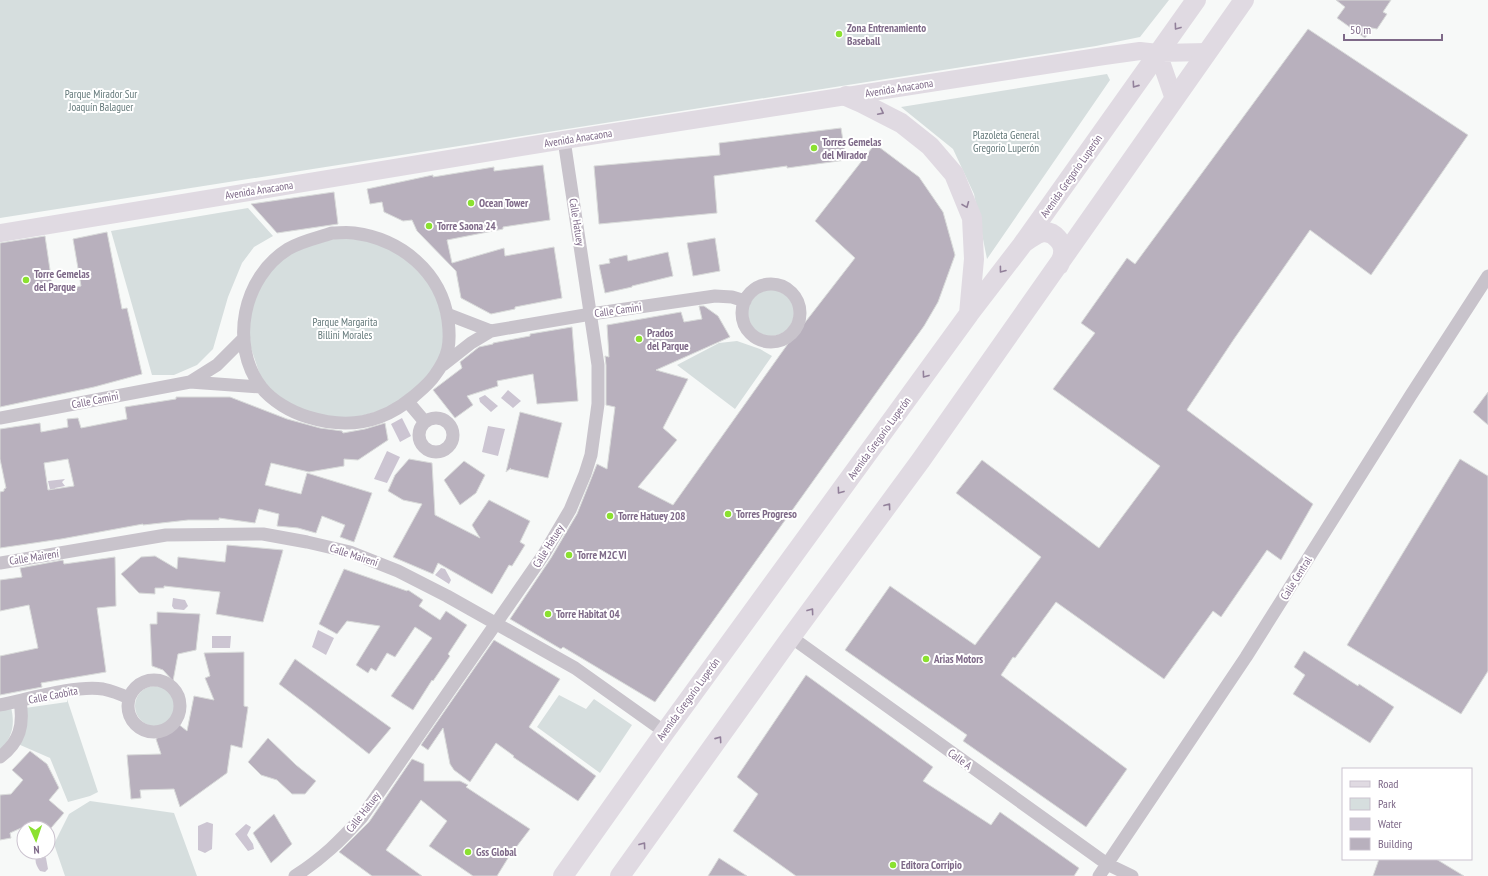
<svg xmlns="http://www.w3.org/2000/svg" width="1488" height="876" font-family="'PT Sans Narrow',sans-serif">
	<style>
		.green { fill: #d6dede }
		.water { fill: #ccc5d2 }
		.building { fill: #b8b0bd; stroke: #d9dbda; fill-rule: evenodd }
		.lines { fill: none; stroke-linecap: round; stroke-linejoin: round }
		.minor { stroke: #c8c3cb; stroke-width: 13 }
		.secondary { stroke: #e0dae2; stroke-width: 18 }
		.primary { stroke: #e0dae2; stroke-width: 20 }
		.oneway { stroke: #92809a }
		.poi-dot { fill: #8be130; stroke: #fff; stroke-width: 1.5 }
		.labels { text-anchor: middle; stroke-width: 4; stroke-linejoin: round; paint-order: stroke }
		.poi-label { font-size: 11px; font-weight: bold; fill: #7e6988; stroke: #fff; text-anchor: start }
		.street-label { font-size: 11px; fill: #7e6988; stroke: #fff }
		.park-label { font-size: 11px; fill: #64797a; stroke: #fff }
	</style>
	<rect width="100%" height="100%" fill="#f7f9f8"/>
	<path class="green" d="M0 0H1169L1140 37 1096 46 0 218Z
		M1107 74 1110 80 987 259 974 194 953 149 901 107Z
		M248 208 273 236 254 247 242 263 228 297 213 349 197 365 174 375H152L111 231Z
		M334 237 364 238 403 255 434 288 446 333 438 365 427 378 390 408 343 421 297 409 272 391 261 378 250 345 248 328 253 296 281 258 308 244Z
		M748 313a23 23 0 1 1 46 0a23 23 0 1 1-46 0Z
		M737 341 760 349 772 356 735 409 677 365 719 343Z
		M135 706a20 20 0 1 1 40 0a20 20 0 1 1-40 0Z
		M559 695 586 709 594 699 632 725 600 773 537 727Z
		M67 699 98 792 90 796 68 802 50 758 18 744 25 708 67 702Z
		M11 707C15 724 13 737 0 750V709Z
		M90 801 174 813 197 876H65L54 844 69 814Z"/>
	<path class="water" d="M508 390 521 401 513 408 501 398Z
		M485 395 498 406 491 412 480 402 479 398Z
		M402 418 411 436 400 442 391 424Z
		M488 426 505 429 498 456 482 452Z
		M387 451 400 457 387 483 374 479Z
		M65 479 62 482 65 486 55 488 56 497 52 498 48 481Z
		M441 568 445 569 451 580 449 584 435 575Z
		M173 598 185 600 188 606 184 610 174 609 172 606Z
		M318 630 334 638 326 655 312 647Z
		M212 636H231L230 648H212Z
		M207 822 213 824 212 849 205 853 198 850V826Z
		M246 824 251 827 247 835 253 844 254 849 248 851 235 834Z
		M43 854 46 858 48 869 45 872 40 871C36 865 34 861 37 855Z"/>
	<path class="building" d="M1336 0H1391L1383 12 1387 14 1377 29 1372 28 1365 38 1337 18 1345 7Z
		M1308 29 1468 135 1371 275 1310 230 1234 339 1188 408 1187 410 1313 504 1281 560 1267 550 1221 617 1213 611 1164 679 1056 602 1015 658 1013 657 1001 675 1127 769 1086 827 963 741 967 735 845 650 890 586 975 645 1041 557 956 493 982 460 1099 548 1160 466 1053 389 1095 333 1081 323 1127 258 1135 264Z
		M841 128 846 160 787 168V166L714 176 717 213 599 224 594 166 720 155 719 143Z
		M875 144 919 177 943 212 955 255 938 302 924 326 655 702 563 647 561 649 510 619 551 558 577 514 597 464 607 469 615 407 606 405V365L605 356 609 357 607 325 681 312 684 322 702 319 699 306H704L718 316 730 337 656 370 688 379 663 428 677 440 638 487 673 505 802 324 803 325 855 258 815 221Z
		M543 165 550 220 503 227V229L447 240 452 263 504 248 505 256 554 247 562 298 515 307V309L491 314 461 298 456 271 417 231 412 220 403 221 384 212 382 202 370 204 367 189 433 175V177L494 167V171Z
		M334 192 338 224 277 233 251 204Z
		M107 232 122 309 127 308 142 374 94 387 0 407V243L45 236 53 290 81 286 73 239Z
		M715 238 720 271 693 276 687 243Z
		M668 252 673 276 632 286V287L605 293 599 265 610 263 609 259 627 255 628 261Z
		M572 327 578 401 537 404 533 374 497 381 498 386 467 396 473 405 455 418 433 390 462 368 460 362 479 347 493 344V343L530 336V334Z
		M1488 392V425L1473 412Z
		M176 397H230L287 419 320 428 342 431 343 433 365 429 385 423 388 440 358 460 344 459V466L309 472 271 463 265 485 301 494 307 473 372 493 354 542 340 537 345 525 322 516 316 533 298 528 277 526 279 514 259 509 255 523 219 518V520H188L143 525V524L61 539 0 548V492L4 491V489L6 488 0 459V429L40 423 41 432 68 427 67 419 78 418 81 428 127 419 125 407 176 399ZM68 459 74 486 48 490 44 463Z
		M520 412 562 423 548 478 510 469 511 468 506 472Z
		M409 459 432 463 435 515 480 538 472 525 489 500 530 521 520 542 525 545 512 566 509 565 492 594 438 563 433 574 393 557 422 504 403 500 388 491 395 475Z
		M1460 459 1488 476V671L1461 714 1347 645Z
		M464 461 485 475 476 493 460 505 444 480Z
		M227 545 283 550 263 622 216 614 220 592 164 586V588H155V594L139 593 121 574 141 557 155 556 177 569 178 557 225 562Z
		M115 557 116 606 97 608 106 672 41 683 42 687 0 695V656L38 648 29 605 0 611V580L22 577 20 568 63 560 64 564Z
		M344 569 407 591 408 590 423 600 419 606 440 620 446 611 467 625 448 654 450 656 433 681 432 680 413 710 391 696 432 638 415 627 395 657 387 653 376 671 371 668 368 673 356 665 380 626 347 621 337 634 319 624Z
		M157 612 200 614 196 650 178 654 173 681 163 670 152 666 150 624H157Z
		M494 640 560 679 529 727 596 776 578 801 513 757 514 756 496 743 470 782 454 770 450 764 443 728 428 750 421 745Z
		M1304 651 1358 686 1359 684 1394 707 1370 743 1293 694 1305 675 1294 667Z
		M244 652V706L248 707 242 748 231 745 227 773 180 807 174 789 140 790 141 798 131 799 127 755 161 754 156 739 177 723 187 731 194 696 214 700 205 678 210 676 204 653Z
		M295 659 391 728 369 754 312 709 279 684Z
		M806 675 933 767 923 781 991 825 1000 812 1079 868 1074 876H796L733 831 758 794 737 777Z
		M268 738 296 765 316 781 305 794H292L277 780 261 775 248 762Z
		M30 751 47 764 59 788 49 800 64 813 51 828H35L30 824 10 833 11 838 0 840V795L11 794 23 780 12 770Z
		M412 759 424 764V781H460L468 785 466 787 530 829 514 850H513L497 876H473L429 846 447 821 421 800 386 850 422 876H372L339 852 369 822Z
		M274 814 292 844 271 863 253 833Z
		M719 858 747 876H708Z
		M1379 859H1436L1464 876H1373Z"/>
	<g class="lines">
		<path class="minor" d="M332 233C339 233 347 232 354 233 401 239 441 272 448 320 451 343 449 356 435 375 429 384 421 390 413 397 381 424 347 429 308 417 291 412 272 401 261 387 229 344 243 277 288 249 301 241 317 238 332 233Z
			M742 313a29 29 0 1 1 58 0a29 29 0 1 1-58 0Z
			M447 314 491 331
			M443 365 471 343 491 331 591 314 715 296 732 297 745 301
			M190 382 217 365 244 338
			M408 402 425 422
			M0 418 190 382 261 387
			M419 435a17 17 0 1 1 34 0a17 17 0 1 1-34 0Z
			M0 563 166 535 263 534 307 542 350 552 398 571 447 596 575 668 665 732
			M791 637 1107 864 1132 876
			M128 706a26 26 0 1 1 52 0a26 26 0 1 1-52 0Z
			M0 705C29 699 75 685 103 689 112 691 120 694 129 698
			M0 757C20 742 24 725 20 701
			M295 876C323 858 340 841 362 817L544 554 570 510 585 474 591 455 598 404V365L564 140
			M1099 876 1246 657 1411 395 1488 276"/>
		<path class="secondary" d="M1158 53 1174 99
			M0 233 564 140 1104 56 1140 51 1158 53 1208 52"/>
		<path class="primary" d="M846 96 862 103 901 123 930 146 954 174 972 218 974 259 969 314
			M1025 242C1036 234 1047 226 1058 239 1062 243 1064 247 1063 253 1063 257 1060 262 1059 265
			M563 876 665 732 969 314 1022 245 1196 0
			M620 876 791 637 921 460 1244 0"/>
	</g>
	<defs><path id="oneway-chevron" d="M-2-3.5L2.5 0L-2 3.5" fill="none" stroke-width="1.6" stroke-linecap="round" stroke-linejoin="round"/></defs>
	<g class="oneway">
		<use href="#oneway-chevron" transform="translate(1177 27) rotate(126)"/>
		<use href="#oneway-chevron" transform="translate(1135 85) rotate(125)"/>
		<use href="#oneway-chevron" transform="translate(881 112) rotate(27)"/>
		<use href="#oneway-chevron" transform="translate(966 205) rotate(68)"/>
		<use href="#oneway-chevron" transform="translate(1002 270) rotate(127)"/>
		<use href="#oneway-chevron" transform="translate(925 375) rotate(126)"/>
		<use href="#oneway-chevron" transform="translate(840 491) rotate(126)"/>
		<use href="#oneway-chevron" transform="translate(888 506) rotate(-54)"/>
		<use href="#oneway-chevron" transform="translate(811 611) rotate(-54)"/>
		<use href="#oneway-chevron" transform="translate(719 739) rotate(-55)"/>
		<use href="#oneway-chevron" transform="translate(643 845) rotate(-54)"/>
	</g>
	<g class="poi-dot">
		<circle cx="839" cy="34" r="4"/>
		<circle cx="814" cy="148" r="4"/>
		<circle cx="471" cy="203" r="4"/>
		<circle cx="429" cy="226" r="4"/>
		<circle cx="26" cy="280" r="4"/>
		<circle cx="639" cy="339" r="4"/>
		<circle cx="728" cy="514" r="4"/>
		<circle cx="610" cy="516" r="4"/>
		<circle cx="569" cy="555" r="4"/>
		<circle cx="548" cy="614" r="4"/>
		<circle cx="926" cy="659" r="4"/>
		<circle cx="468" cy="852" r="4"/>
		<circle cx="893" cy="865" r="4"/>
	</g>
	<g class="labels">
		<g class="poi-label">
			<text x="847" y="32">Zona Entrenamiento<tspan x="847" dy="13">Baseball</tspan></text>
			<text x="822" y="146">Torres Gemelas<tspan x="822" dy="13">del Mirador</tspan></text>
			<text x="479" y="207">Ocean Tower</text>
			<text x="437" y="230">Torre Saona 24</text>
			<text x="34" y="278">Torre Gemelas<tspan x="34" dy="13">del Parque</tspan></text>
			<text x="647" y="337">Prados<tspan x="647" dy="13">del Parque</tspan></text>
			<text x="736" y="518">Torres Progreso</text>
			<text x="618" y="520">Torre Hatuey 208</text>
			<text x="577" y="559">Torre M2C VI</text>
			<text x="556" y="618">Torre Habitat 04</text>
			<text x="934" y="663">Arias Motors</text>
			<text x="476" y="856">Gss Global</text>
			<text x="901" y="869">Editora Corripio</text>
		</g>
		<g class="street-label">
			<text transform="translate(899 88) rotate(-9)" y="4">Avenida Anacaona</text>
			<text transform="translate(578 138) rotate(-9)" y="4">Avenida Anacaona</text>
			<text transform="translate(1071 176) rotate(-55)" y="4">Avenida Gregorio Luperón</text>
			<text transform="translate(259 190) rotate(-9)" y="4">Avenida Anacaona</text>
			<text transform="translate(577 222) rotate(81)" y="4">Calle Hatuey</text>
			<text transform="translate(618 310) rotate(-8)" y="4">Calle Camini</text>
			<text transform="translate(95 400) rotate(-11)" y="4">Calle Camini</text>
			<text transform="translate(879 438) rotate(-54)" y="4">Avenida Gregorio Luperón</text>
			<text transform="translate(548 546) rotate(-58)" y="4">Calle Hatuey</text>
			<text transform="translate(354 555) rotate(18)" y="4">Calle Mairení</text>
			<text transform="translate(34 557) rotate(-9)" y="4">Calle Mairení</text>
			<text transform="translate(1296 578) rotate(-58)" y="4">Calle Central</text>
			<text transform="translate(53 695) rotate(-11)" y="4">Calle Caobita</text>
			<text transform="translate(688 699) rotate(-54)" y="4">Avenida Gregorio Luperón</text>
			<text transform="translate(960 759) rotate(36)" y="4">Calle A</text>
			<text transform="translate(363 812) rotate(-52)" y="4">Calle Hatuey</text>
		</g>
		<g class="park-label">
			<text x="101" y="98">Parque Mirador Sur<tspan x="101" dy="13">Joaquín Balaguer</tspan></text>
			<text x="1006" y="139">Plazoleta General<tspan x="1006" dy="13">Gregorio Luperón</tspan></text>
			<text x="345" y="326">Parque Margarita<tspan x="345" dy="13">Billini Morales</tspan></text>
		</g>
	</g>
	<rect x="1342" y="768" width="130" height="92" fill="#ffffff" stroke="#cbc3cf"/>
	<rect x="1350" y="781" width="20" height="6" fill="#e0dae2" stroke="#cbc3cf"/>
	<text x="1378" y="788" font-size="12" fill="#7e6988">Road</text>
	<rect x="1350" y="798" width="20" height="12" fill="#d6dede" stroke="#cbc3cf"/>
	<text x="1378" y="808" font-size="12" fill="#7e6988">Park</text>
	<rect x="1350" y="818" width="20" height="12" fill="#ccc5d2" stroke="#cbc3cf"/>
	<text x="1378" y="828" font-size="12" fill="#7e6988">Water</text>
	<rect x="1350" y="838" width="20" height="12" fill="#b8b0bd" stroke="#cbc3cf"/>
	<text x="1378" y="848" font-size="12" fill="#7e6988">Building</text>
	<g transform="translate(36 840) rotate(177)"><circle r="19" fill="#ffffff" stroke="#cbc3cf"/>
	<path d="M0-3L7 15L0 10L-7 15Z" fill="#8be130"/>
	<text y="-6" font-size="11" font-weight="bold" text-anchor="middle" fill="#7e6988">N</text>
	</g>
	<path d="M1344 34v6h98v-6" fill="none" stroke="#7e6988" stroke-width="2"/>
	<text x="1350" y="34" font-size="12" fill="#7e6988" stroke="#ffffff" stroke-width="3" paint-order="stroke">50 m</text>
</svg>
